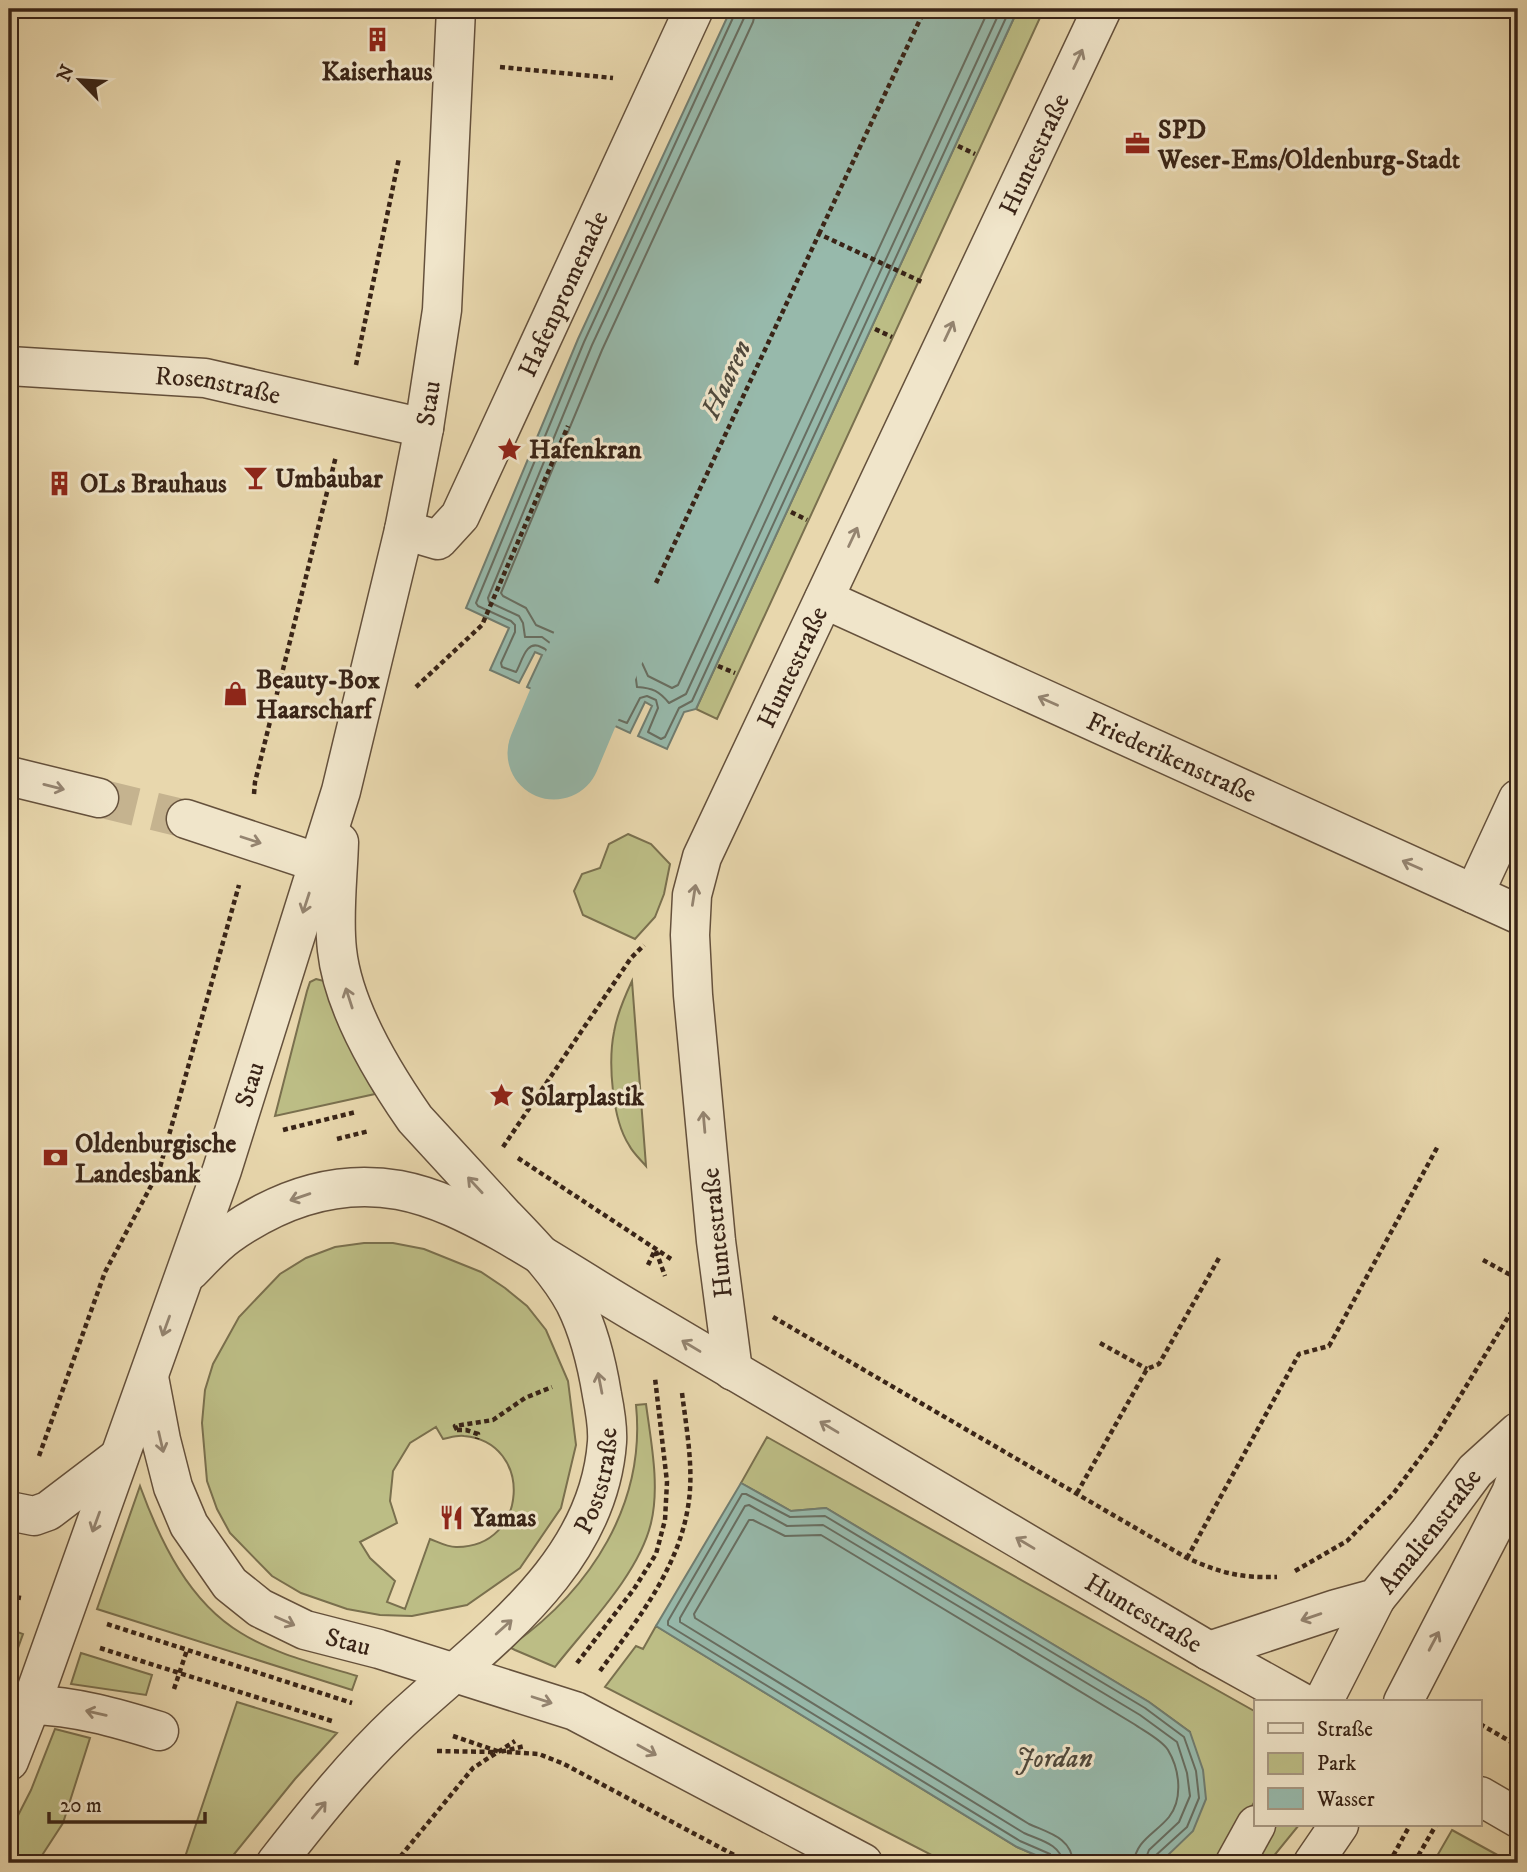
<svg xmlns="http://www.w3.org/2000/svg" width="1527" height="1872" font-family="'IM FELL DW Pica',serif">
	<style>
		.green { fill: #bcbd85; stroke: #7a704e; stroke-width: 2; fill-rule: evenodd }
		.water { fill: #97b9ab; stroke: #717d70; stroke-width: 2 }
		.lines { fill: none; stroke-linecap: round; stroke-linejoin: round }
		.shore { stroke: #686e61; stroke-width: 2 }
		.river { stroke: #97b9ab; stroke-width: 93 }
		.minor-tunnel { stroke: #c5b38f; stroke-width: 38; stroke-dasharray: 38 19; stroke-linecap: butt }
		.minor-casing { stroke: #65513c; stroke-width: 41 }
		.path { stroke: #392417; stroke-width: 4.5; stroke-dasharray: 5 3.5; stroke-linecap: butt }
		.minor { stroke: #f0e5ca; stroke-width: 38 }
		.oneway { stroke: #948470 }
		.labels { text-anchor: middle; stroke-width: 6; stroke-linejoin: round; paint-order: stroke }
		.poi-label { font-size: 26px; font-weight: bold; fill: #392417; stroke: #f0e5ca; text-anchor: start }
		.street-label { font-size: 26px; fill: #392417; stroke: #f0e5ca }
		.water-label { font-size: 28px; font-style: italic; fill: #50493c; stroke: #f0e5ca }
	</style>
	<rect width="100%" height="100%" fill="#e8d7ad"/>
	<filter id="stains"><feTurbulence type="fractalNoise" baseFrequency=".00286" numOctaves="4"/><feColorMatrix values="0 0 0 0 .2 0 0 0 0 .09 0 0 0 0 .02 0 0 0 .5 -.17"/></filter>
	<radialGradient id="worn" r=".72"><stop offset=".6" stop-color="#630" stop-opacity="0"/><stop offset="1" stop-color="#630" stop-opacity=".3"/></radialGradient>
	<path class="green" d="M1018 9H1044L717 719 696 709Z
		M628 834 651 844 670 864 664 894 655 917 635 939 583 915 574 891 582 874 600 868 609 844Z
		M316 979 324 981 342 1030 375 1094 275 1116 307 991 310 982Z
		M632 981 646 1166C640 1159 633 1153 629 1145 612 1119 608 1062 614 1032 617 1014 624 998 632 981Z
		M364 1243H393L424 1249 481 1272 505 1288 527 1306 546 1330 568 1381 576 1445 561 1508 520 1568 467 1605 412 1616 380 1615 347 1609 301 1593 272 1576 230 1533 217 1509 207 1481 202 1423 205 1390 213 1364 239 1317 280 1274 306 1258 335 1247ZM436 1427 443 1439C449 1438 457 1435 464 1436 534 1442 529 1548 456 1547 447 1547 438 1542 430 1539L405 1609 387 1602 395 1581 370 1558 360 1542 397 1523 390 1501 393 1471 410 1443Z
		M646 1404C651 1442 660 1486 651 1523 639 1574 587 1626 555 1667L515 1650 511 1648 512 1645C591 1589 646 1504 636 1405Z
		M767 1437 1256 1712V1799L1219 1863H1153L1165 1858 1190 1732 1149 1702 826 1508 791 1511 741 1483Z
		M140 1486C160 1541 189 1602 241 1633 276 1655 318 1664 357 1676L352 1690 97 1609Z
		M656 1626 1017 1847 1054 1863H947L605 1687 636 1646 643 1649Z
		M9 1629 23 1634 9 1673Z
		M81 1653 152 1675 146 1695 71 1684Z
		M237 1702 337 1733 295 1779 227 1863H183Z
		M55 1729 90 1738 63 1823 37 1863H9V1833L31 1790Z
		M1272 1825H1299L1268 1863H1249Z
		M1452 1830 1512 1863H1433Z"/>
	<path class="water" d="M731 9H1018L696 709 684 712 667 749 638 736 652 706 645 702 630 733 602 720 621 678 574 657 554 699 527 687 542 655 535 652 519 683 490 670 509 628 466 608 578 339Z
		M741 1483 791 1511 826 1508 1149 1702 1190 1732 1203 1770 1206 1799 1193 1831 1165 1858 1153 1863H1054L1017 1847 656 1626Z"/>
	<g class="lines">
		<path class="shore" d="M737 9 584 342 476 603 478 606 511 621 515 625V632L501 663 502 667 516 672C522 662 526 639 541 647 548 650 546 650 548 656L538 682 550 688 568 653 573 650 578 651 627 675V683L613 714 614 718 627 723 640 698 647 696 656 700 658 708 648 732 661 739 665 737 679 708 692 701 1010 9
			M745 9 744 18 592 345 488 598 489 602 519 616 523 623 525 637H542L558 649 568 643 578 642 626 663 635 672 637 687C653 688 659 691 669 703L686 694 1001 9
			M756 9 753 22 602 350 501 593 503 596 526 608 536 625 559 635 571 631 582 632 632 654 642 663 648 676 672 688 678 685 989 9
			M1054 1863 1050 1854 1020 1841 668 1625V1621L742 1494H746L790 1517 825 1516 1145 1708 1184 1737 1196 1771 1199 1798 1187 1827 1155 1856 1153 1863
			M1063 1863C1061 1844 1039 1840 1024 1833L680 1622V1618L745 1506 749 1505 787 1526 823 1525 1140 1715 1177 1742 1187 1773 1190 1796 1179 1822 1149 1850 1144 1863
			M1073 1863C1072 1838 1049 1833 1029 1824L695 1618 694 1614 749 1520H753L785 1536 821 1535 1134 1724C1144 1731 1162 1740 1168 1750 1180 1770 1183 1799 1169 1817 1156 1833 1135 1841 1134 1863"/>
		<path class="river" d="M554 753 605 631 644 548"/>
		<path class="minor-tunnel" d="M99 798 186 819"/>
		<defs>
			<g id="minor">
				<path id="s1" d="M9 366 205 378 424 428"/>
				<path id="s2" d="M404 530 438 540 460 516 694 9"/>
				<path id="s3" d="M824 599 1518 914"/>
				<path d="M9 776 99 798"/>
				<path d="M186 819 319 863"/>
				<path d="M1474 894 1518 799"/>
				<path id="s4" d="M190 1271C202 1259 214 1245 228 1235 279 1199 337 1179 399 1190 436 1197 469 1214 502 1232 553 1261 602 1294 653 1323 839 1432 1024 1542 1209 1651L1301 1702"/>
				<path id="s5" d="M733 1371 716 1241 693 995 690 935 692 895 702 857 1102 9"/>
				<path id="s6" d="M149 1377 161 1440 173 1487 189 1525 230 1584 260 1608 305 1630 379 1649 575 1711 863 1863"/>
				<path d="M9 1511 34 1516 48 1511 119 1457"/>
				<path id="s7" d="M1209 1651 1336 1609 1376 1598 1428 1534 1475 1471 1518 1432"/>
				<path d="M1323 1702 1376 1598"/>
				<path d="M1403 1702 1511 1493 1518 1473"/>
				<path d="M31 1705C76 1706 117 1718 159 1731"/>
				<path id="s8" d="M9 1761 31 1705 222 1170 341 791 404 530 424 428 442 310 456 9"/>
				<path d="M1480 1796 1518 1818"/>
				<path id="s9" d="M276 1863C315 1813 355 1763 401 1720 485 1642 598 1567 607 1442 608 1427 605 1410 602 1395 597 1364 589 1331 575 1303 558 1271 530 1243 505 1217 475 1184 445 1152 415 1119 383 1073 343 1006 337 950 333 915 338 877 339 842"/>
				<path d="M1235 1863 1256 1825"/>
				<path d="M1313 1863 1339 1825"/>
			</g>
		</defs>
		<use href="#minor" class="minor-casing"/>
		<path class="path" d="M500 67 613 78
			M958 146 975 154
			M819 234 925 9
			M875 329 892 337
			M356 365 399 158
			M791 512 807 520
			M656 583 819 234 922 282
			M718 666 735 673
			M416 687 482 625 568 426
			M254 794 255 782 336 456
			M283 1130 356 1112
			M337 1139 369 1131
			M503 1147 631 958 644 945
			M518 1158 671 1259
			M656 1251 665 1276
			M1483 1260 1518 1279
			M648 1265 655 1250
			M773 1317 1187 1558C1221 1573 1240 1578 1277 1577
			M1100 1343 1147 1369
			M457 1430 455 1426 493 1420 525 1398 552 1387
			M457 1430H466L478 1434 477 1439
			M39 1456 105 1272 159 1171 239 885
			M1077 1493 1147 1369 1159 1364 1219 1258
			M1187 1558 1299 1354 1329 1346 1438 1146
			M1295 1571 1347 1541 1393 1494 1434 1439 1518 1301
			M9 1596 21 1598
			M107 1624 352 1703
			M100 1648 335 1722
			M577 1663 634 1589 656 1554 665 1520 667 1482 655 1378
			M600 1671C640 1616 685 1561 690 1490 692 1458 686 1425 682 1393
			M174 1689 187 1650
			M1480 1724 1518 1746
			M453 1736 500 1752 525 1746
			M437 1751 495 1752
			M507 1752 539 1754 564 1764 749 1863
			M395 1863 473 1768 515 1741
			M1389 1863 1410 1825
			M1414 1863 1436 1825"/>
		<use href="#minor" class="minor"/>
	</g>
	<defs><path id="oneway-shaft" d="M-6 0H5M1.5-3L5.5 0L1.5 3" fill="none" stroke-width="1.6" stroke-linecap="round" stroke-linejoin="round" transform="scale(1.75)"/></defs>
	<g class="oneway">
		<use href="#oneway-shaft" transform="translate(1078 59) rotate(-65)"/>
		<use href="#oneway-shaft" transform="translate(949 331) rotate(-65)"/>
		<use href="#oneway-shaft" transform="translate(853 537) rotate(-65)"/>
		<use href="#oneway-shaft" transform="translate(1048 701) rotate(-156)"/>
		<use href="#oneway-shaft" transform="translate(54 787) rotate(14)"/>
		<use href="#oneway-shaft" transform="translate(251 840) rotate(18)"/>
		<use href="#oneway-shaft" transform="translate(1412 865) rotate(-156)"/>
		<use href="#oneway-shaft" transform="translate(694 895) rotate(-81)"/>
		<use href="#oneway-shaft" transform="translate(306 903) rotate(108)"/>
		<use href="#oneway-shaft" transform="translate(349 998) rotate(-108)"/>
		<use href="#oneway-shaft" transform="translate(704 1122) rotate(-95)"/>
		<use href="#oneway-shaft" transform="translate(475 1185) rotate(-133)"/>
		<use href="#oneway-shaft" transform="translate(300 1197) rotate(161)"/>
		<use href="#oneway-shaft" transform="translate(166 1326) rotate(110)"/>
		<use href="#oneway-shaft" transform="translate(691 1346) rotate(-149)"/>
		<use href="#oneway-shaft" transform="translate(600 1383) rotate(-101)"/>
		<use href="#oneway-shaft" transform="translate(829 1427) rotate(-149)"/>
		<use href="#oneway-shaft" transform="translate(161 1442) rotate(77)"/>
		<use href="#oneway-shaft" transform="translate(96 1522) rotate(110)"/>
		<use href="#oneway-shaft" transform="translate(1025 1543) rotate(-149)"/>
		<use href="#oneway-shaft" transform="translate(1311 1617) rotate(161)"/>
		<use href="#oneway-shaft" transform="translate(285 1621) rotate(24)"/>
		<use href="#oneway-shaft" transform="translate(504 1627) rotate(-42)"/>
		<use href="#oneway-shaft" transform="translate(1434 1641) rotate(-62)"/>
		<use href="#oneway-shaft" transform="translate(542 1700) rotate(18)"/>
		<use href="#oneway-shaft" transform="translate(96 1713) rotate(-167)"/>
		<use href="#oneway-shaft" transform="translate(647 1750) rotate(29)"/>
		<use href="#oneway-shaft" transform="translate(319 1810) rotate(-50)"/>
	</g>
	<defs>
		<symbol id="building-bare" viewBox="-9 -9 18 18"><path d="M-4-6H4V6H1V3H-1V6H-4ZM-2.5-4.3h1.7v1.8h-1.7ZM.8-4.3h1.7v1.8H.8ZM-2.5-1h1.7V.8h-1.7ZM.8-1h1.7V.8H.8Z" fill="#8f2418" stroke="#f0e5ca" stroke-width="2.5" paint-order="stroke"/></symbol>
		<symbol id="office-bare" viewBox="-9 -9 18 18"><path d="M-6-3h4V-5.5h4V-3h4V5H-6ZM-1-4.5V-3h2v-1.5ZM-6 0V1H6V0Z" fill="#8f2418" stroke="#f0e5ca" stroke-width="2.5" paint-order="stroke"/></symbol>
		<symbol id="sight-bare" viewBox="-9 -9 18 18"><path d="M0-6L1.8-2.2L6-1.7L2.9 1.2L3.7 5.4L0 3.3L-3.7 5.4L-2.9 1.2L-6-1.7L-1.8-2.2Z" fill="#8f2418" stroke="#f0e5ca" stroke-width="2.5" paint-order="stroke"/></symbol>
		<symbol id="bar-bare" viewBox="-9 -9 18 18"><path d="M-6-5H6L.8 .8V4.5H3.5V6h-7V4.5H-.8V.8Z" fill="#8f2418" stroke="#f0e5ca" stroke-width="2.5" paint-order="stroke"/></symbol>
		<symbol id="shop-bare" viewBox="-9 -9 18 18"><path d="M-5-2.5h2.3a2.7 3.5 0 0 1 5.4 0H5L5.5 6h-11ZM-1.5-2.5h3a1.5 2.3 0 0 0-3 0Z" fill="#8f2418" stroke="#f0e5ca" stroke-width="2.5" paint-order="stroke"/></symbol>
		<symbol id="bank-bare" viewBox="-9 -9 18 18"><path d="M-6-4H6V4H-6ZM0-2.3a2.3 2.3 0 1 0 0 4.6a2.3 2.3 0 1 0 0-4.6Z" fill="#8f2418" stroke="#f0e5ca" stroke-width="2.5" paint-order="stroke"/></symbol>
		<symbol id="restaurant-bare" viewBox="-9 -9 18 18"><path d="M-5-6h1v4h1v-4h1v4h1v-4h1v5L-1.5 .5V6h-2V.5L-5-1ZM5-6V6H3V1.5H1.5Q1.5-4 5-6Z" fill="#8f2418" stroke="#f0e5ca" stroke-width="2.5" paint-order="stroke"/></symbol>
	</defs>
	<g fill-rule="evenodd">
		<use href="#building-bare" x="360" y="22" width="35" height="35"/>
		<use href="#office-bare" x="1120" y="126" width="35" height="35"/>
		<use href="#sight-bare" x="492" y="432" width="35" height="35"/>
		<use href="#bar-bare" x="238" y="460" width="35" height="35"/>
		<use href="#building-bare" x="42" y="466" width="35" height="35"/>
		<use href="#shop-bare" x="218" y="676" width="35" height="35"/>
		<use href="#sight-bare" x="484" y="1078" width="35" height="35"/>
		<use href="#bank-bare" x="38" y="1140" width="35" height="35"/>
		<use href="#restaurant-bare" x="434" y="1500" width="35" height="35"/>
	</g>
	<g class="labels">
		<g class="poi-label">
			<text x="377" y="80" text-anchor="middle">Kaiserhaus</text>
			<text x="1158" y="138">SPD<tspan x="1158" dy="30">Weser-Ems/Oldenburg-Stadt</tspan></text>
			<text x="529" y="458">Hafenkran</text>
			<text x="275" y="487">Umbaubar</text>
			<text x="80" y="492">OLs Brauhaus</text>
			<text x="256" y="688">Beauty-Box<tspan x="256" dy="30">Haarscharf</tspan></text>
			<text x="521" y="1105">Solarplastik</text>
			<text x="75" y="1152">Oldenburgische<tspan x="75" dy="30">Landesbank</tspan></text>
			<text x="471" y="1526">Yamas</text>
		</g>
		<g class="street-label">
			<text dy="9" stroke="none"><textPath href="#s5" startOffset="1295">Huntestraße</textPath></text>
			<text dy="9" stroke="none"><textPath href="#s2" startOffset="313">Hafenpromenade</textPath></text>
			<text dy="9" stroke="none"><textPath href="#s1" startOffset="210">Rosenstraße</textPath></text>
			<text dy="9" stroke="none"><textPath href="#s8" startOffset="1423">Stau</textPath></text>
			<text dy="9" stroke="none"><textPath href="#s5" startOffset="728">Huntestraße</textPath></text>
			<text dy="9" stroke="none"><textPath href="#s3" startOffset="382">Friederikenstraße</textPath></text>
			<text dy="9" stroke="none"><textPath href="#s8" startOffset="718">Stau</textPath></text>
			<text transform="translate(716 1233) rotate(-96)" y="9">Huntestraße</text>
			<text dy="9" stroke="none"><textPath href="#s9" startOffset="506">Poststraße</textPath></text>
			<text dy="9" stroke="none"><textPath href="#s7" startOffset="261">Amalienstraße</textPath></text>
			<text dy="9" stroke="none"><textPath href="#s4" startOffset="1092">Huntestraße</textPath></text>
			<text dy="9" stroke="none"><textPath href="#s6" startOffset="359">Stau</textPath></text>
		</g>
		<g class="water-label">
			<text transform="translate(725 379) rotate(-65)" y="10">Haaren</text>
			<text x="1054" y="1767">Jordan</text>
		</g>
	</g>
	<rect width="1527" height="1872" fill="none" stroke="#e8d7ad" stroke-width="35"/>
	<rect x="10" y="10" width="1506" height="1851" fill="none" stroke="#392417" stroke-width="3.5"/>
	<rect x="18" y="18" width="1492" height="1837" fill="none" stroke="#392417" stroke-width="2"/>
	<rect x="1254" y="1700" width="228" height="126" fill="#f0e5ca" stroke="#a79882" stroke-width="2"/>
	<rect x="1268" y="1723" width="35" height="10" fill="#f0e5ca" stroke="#a79882" stroke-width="2"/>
	<text x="1317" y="1736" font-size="21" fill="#392417">Straße</text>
	<rect x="1268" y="1753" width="35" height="21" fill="#bcbd85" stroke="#a79882" stroke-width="2"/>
	<text x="1317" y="1770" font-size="21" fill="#392417">Park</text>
	<rect x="1268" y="1788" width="35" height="21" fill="#97b9ab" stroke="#a79882" stroke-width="2"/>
	<text x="1317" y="1806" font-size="21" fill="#392417">Wasser</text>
	<g transform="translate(80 80) rotate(295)" stroke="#f0e5ca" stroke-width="5" paint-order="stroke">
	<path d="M0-5L12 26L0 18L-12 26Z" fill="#392417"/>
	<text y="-10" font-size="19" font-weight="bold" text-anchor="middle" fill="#392417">N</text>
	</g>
	<path d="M49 1812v10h156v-10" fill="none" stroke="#392417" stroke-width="3.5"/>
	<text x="60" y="1812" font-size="21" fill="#392417" stroke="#f0e5ca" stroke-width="5" paint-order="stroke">20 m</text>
	<rect width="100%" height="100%" filter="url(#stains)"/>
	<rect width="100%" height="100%" fill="url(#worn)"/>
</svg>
